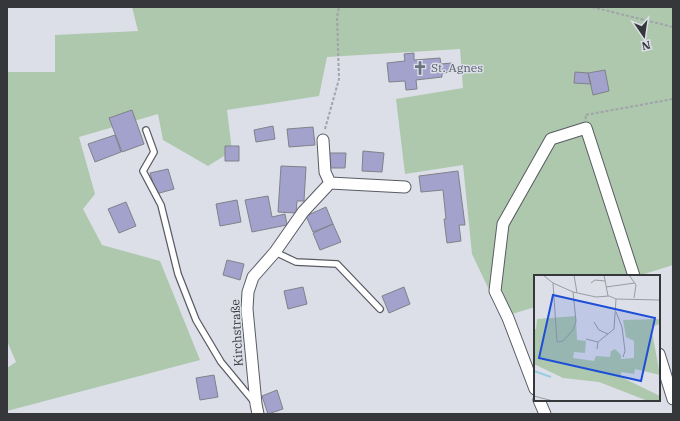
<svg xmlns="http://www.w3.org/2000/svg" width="680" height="421" font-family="'IBM Plex Serif',serif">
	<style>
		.green { fill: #adc8ac }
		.building { fill: #a2a2cc; stroke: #81818a }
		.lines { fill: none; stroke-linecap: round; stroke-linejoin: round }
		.service-casing { stroke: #595b63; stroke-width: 8 }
		.minor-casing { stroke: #595b63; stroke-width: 13 }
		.path { stroke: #a1a3aa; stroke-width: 2; stroke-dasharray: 3 2; stroke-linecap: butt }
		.service { stroke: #fff; stroke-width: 5.5 }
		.minor { stroke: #fff; stroke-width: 11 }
		.labels { text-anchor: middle; stroke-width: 3; stroke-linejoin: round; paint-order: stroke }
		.worship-label { font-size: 12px; fill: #5b616d; stroke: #dcdfe8; text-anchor: start }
		.street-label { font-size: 12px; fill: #36373b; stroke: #dcdfe8 }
		.inset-river { fill: none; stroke: #98cce1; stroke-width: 2 }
		.inset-road { fill: none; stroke: #9a9ca3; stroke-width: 1 }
		.view { fill: #1d4ed8; fill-opacity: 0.15; stroke: #1d4ed8; stroke-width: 2 }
		.inset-edge { fill: none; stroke: #36373b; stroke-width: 2 }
	</style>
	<rect width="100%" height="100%" fill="#dcdfe8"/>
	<path class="green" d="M132 7H673V265L638 276H535V307L502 317 472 254 463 165 405 174 396 99 463 88 460 49 327 57 319 96 227 110 232 151 208 166 163 140 158 114 79 137 95 194 83 209 102 245 160 261 200 360 7 411V368L16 362 7 341V72H55V35L138 31Z"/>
	<path class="building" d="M414 53V60L440 58 441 64 452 63 453 72 442 73V77L416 80 417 89 406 90 405 81 389 82 387 63 405 61 404 54Z
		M605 70 609 91 593 95 588 73Z
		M575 72 588 73 591 84 574 83Z
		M132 110 144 144 122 152 109 118Z
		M273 126 275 139 256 142 254 130Z
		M313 127 315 145 289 147 287 129Z
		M115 135 121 152 95 162 88 144Z
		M225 146H239V161H225Z
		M363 151 384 153 382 172 362 171Z
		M327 153H346L345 168H327Z
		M281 166 306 167 304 201H297L296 213 278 212Z
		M168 169 174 189 156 194 150 173Z
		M458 171 465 225H459L461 241 447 243 444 219H446L443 190 421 192 419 176Z
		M268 196 272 217 285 214 287 225 252 232 245 200Z
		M237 200 241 222 220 226 216 204Z
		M126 202 136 226 119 233 108 209Z
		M326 207 333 224 313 232 306 216Z
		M333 224 341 242 320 250 313 233Z
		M227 260 244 264 240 280 223 275Z
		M303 287 307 304 288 309 284 291Z
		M404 287 410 304 389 313 382 296Z
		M214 375 218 397 200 400 196 378Z
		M277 390 283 409 268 414 262 396Z"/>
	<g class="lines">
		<defs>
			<path id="service" d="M146 130 154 152 143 171 161 205 178 274 196 320 221 362 255 403
				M275 252 296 262 337 264 380 309"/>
			<path id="minor" d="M330 183 405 187
				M659 354 673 399
				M535 389 508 318 495 291 503 224 551 139 586 128 634 276
				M539 400 545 414
				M258 414 256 404 247 309 248 292 253 277 275 252 303 212 330 183 325 172 323 140"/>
		</defs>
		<use href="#service" class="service-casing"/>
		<use href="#minor" class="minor-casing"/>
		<path class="path" d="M592 7 673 27
			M586 119 585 115 673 99
			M325 129 339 79 337 17 339 7"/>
		<use href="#service" class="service"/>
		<use href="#minor" class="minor"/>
	</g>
	<defs>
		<symbol id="church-bare" viewBox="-9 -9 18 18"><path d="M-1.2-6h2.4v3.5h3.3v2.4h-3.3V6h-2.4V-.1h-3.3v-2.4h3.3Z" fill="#6b7280" stroke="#dcdfe8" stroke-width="2.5" paint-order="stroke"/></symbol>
	</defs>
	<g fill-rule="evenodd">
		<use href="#church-bare" x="410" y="58" width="20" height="20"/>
	</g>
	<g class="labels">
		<g class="worship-label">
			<text x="431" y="72">St. Agnes</text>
		</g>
		<g class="street-label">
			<text transform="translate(237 333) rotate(-93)" y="4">Kirchstraße</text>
		</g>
	</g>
	<g transform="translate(534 275)">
		<rect width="126" height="126" fill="#dcdfe8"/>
		<path d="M42 41 43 65 52 66 51 78 40 77 39 83 60 86 62 81 76 82 77 76 81 74 87 80V84L100 83V66L92 62 89 45 125 44 126 49 117 52 126 100 101 94 100 99 87 97V102L126 121V126H114L65 107 29 103 0 89V54H2L3 44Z" fill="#adc8ac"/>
		<path class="inset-river" d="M0 96 17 102"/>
		<path class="inset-road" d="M9 0 19 8 39 17 62 22 75 21M40 0 43 18M70 0 74 21M95 0 102 10 100 23M19 8 23 67 29 66 39 55 42 46 39 17M57 8 61 5 71 6M72 12 101 8M75 21 82 24 126 25M82 37 88 52 91 76 89 82M60 47 65 55 74 59M52 64 64 67M63 74 64 67 80 54 82 24M0 121 19 126"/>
		<path class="view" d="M19 20 121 43 107 106 5 83Z"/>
		<rect width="126" height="126" class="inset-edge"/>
	</g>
	<rect width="680" height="421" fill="none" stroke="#36373b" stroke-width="16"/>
	<g transform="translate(644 36) rotate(167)" stroke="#dcdfe8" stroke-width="3" paint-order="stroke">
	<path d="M0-3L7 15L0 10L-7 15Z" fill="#36373b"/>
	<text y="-6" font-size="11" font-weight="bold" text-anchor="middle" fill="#36373b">N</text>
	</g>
</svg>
